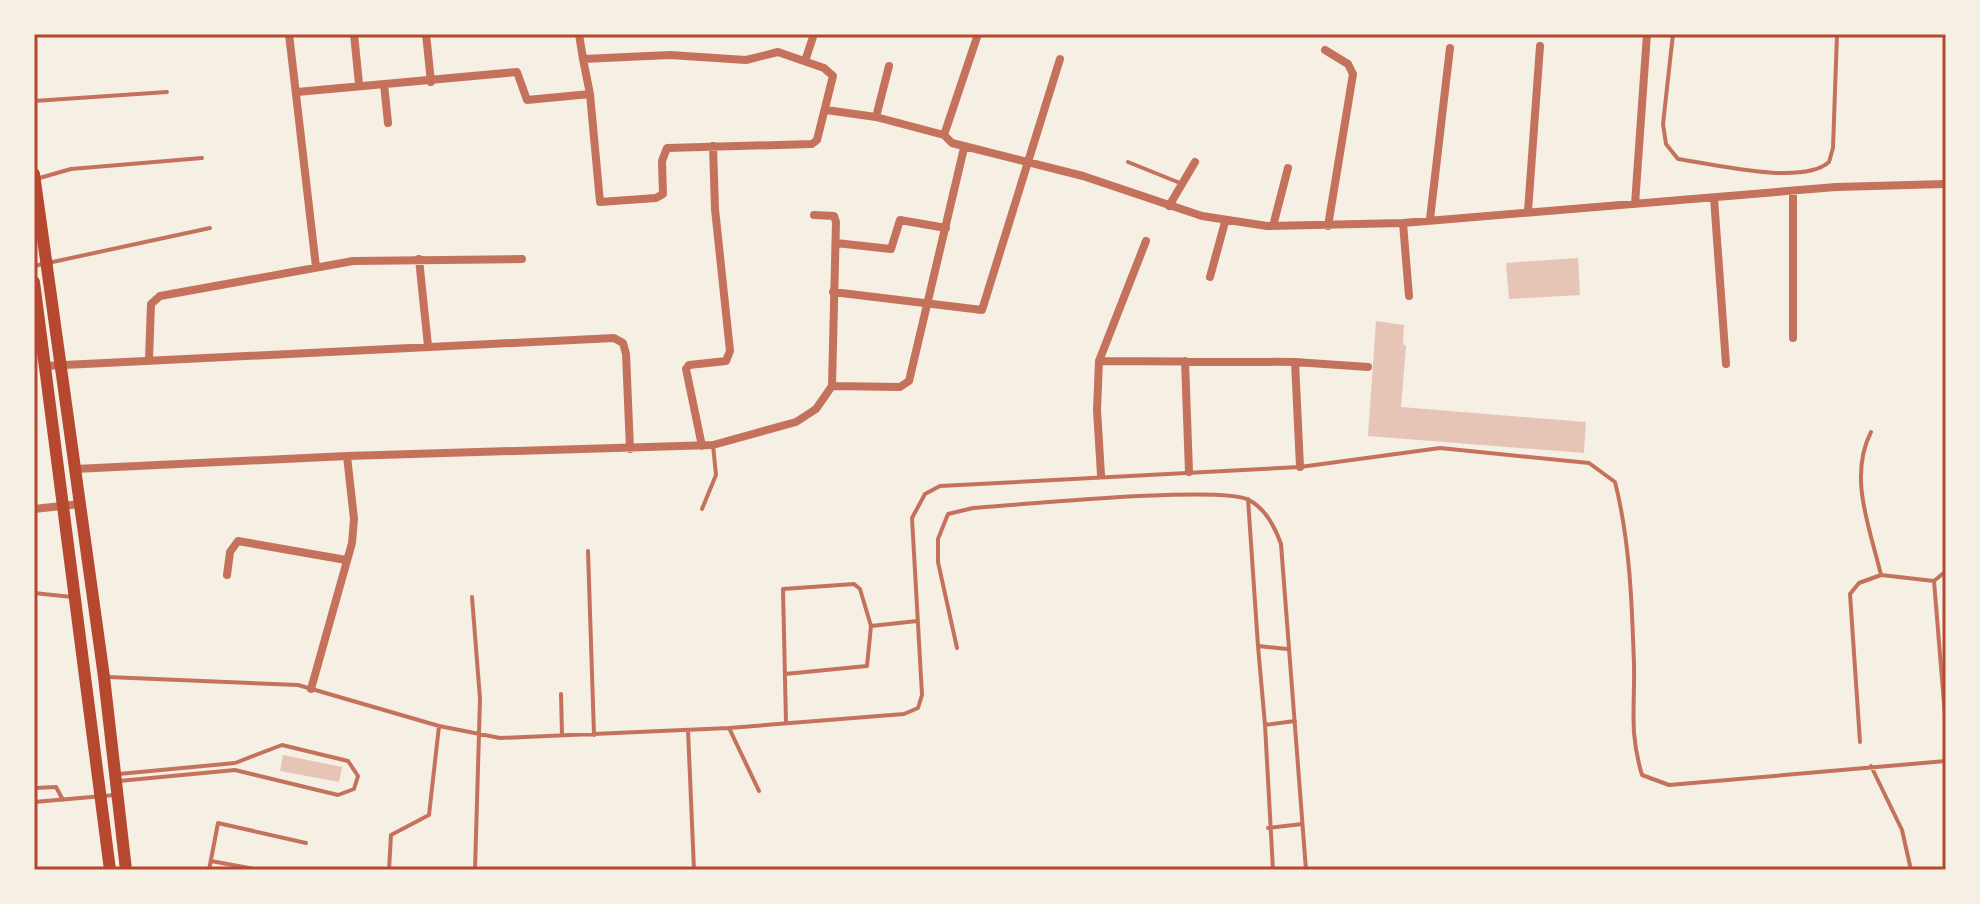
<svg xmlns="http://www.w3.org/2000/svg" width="1980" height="904" font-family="'Golos Text',sans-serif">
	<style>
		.building { fill: #e6c5b7 }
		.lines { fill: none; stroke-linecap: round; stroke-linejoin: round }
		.service { stroke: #c5725c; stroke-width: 4 }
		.minor { stroke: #c5725c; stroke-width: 8 }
		.primary { stroke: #b5482f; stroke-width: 12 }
		.neatline { fill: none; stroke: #b5482f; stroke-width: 3 }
	</style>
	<rect width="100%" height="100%" fill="#f6efe4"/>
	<path class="building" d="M1578 258 1580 295 1509 299 1506 263Z
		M1376 321 1404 325 1403 344 1406 346 1401 407 1586 422 1584 453 1368 436Z
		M283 755 342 767 339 782 280 771Z"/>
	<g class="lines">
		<path class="service" d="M1673 34 1663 124 1666 144 1678 159C1713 164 1802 186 1829 162L1833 148 1837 34
			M34 101 167 92
			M1128 162 1180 183
			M36 179 71 169 202 158
			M34 266 210 228
			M1871 432C1848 477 1870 528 1881 575L1934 581
			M1248 499 1258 646 1288 649
			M702 509 716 475 713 445
			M588 551 594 735
			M1946 571 1934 581 1946 728
			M34 593 72 597
			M472 597 480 699 475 870
			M1258 646 1265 725
			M957 648 938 562V539L948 514 973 508C1017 505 1222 485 1249 500 1266 509 1275 527 1281 544L1306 870
			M785 674 867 666 871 626
			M108 677 298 685 439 726 500 738 729 728 904 714 918 708 922 695 912 518 925 494 940 486 1300 467 1440 448 1589 463 1615 482C1630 541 1632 605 1634 665 1635 709 1629 731 1642 775L1669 785 1946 761
			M561 694 562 735
			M786 723 783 589 854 584 860 589 871 626 917 621
			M729 728 759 791
			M688 730 694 870
			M1860 742 1850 594 1859 583 1881 575
			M1871 766 1902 830 1911 870
			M119 781 235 770 338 795 354 789 358 776 348 761 282 745 235 763 119 774
			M34 788 56 787 63 800
			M34 802 115 795
			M1268 828 1302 824
			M211 861 260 870
			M209 870 218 823 306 843
			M389 870 391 835 429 815 439 726
			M1273 870 1265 725 1295 721"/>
		<path class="minor" d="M289 34 316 267
			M354 34 359 84
			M426 34 431 82
			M579 34 583 59
			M978 34 944 135 952 143 1083 176 1202 216 1267 226 1403 223 1836 187 1946 184
			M1325 50 1348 64 1353 74 1328 226
			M805 61 814 34
			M384 84 388 123
			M297 92 517 72 527 100 590 94 583 59 670 55 746 60 778 52 824 68 833 76 817 140 812 144 667 148 662 161 663 194 656 198 600 202 590 94
			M826 110 876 117 944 135
			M876 117 889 66
			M1793 191V338
			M1714 198 1726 364
			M1635 204 1647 34
			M1169 206 1195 162
			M1528 211 1540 46
			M814 215 834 216 836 222 832 386
			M1430 219 1450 48
			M1403 223 1409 296
			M1273 226 1288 168
			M836 243 891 249 900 220 946 228
			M419 259 428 346
			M1210 277 1225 222
			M833 292 982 310 1060 59
			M149 360 151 304 160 296 353 261 522 259
			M1099 361 1295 362
			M1185 361 1189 472
			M44 366 614 338 623 343 626 354 630 449
			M702 446 686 369 689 365 726 361 730 351 715 209 713 146
			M1300 467 1295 362 1368 367
			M75 469 347 456 713 445 796 422 816 409 832 386 900 387 909 381 964 148
			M1101 475 1097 410 1099 361 1146 241
			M34 509 80 504
			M227 575 230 552 238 541 346 560
			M311 689 352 543 354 519 347 456"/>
		<path class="primary" d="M34 174 104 677 126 870
			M34 282 110 870"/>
	</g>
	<rect width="1980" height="904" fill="none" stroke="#f6efe4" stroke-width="72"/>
	<rect x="36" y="36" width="1908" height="832" class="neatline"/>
</svg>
